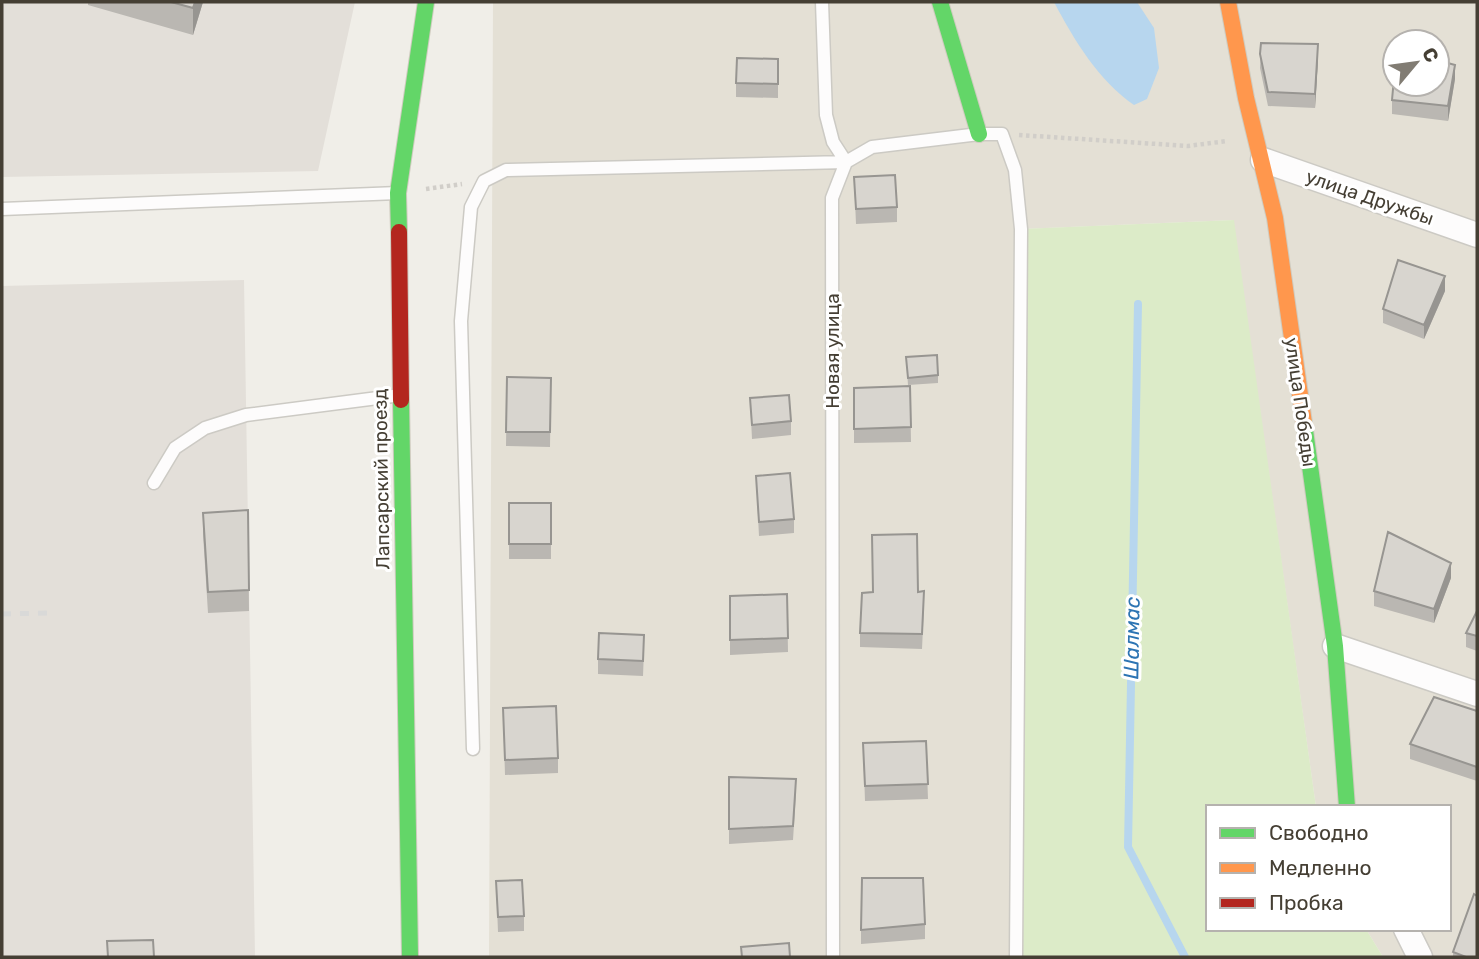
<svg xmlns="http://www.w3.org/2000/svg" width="1479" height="959" font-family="Rubik,sans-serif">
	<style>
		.residential { fill: #e4e0d5; fill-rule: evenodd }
		.industrial { fill: #e3dfd9 }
		.green { fill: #dcebc8 }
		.water { fill: #b7d6ee }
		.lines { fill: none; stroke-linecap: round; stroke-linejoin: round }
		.stream { stroke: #b7d6ee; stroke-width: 8 }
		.lane-casing { stroke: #cccac4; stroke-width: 15 }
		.street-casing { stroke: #cccac4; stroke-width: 27 }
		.fast-casing { stroke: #cfcbbf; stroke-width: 18 }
		.slow-casing { stroke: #cfcbbf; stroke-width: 18 }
		.jam-casing { stroke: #cfcbbf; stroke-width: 18 }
		.path { stroke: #d1cec9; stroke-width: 4.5; stroke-dasharray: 3.5 3.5; stroke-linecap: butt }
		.lane { stroke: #fdfcfc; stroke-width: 12 }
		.street { stroke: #fdfcfc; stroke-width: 24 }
		.fast { stroke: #63d668; stroke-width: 16 }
		.slow { stroke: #ff974d; stroke-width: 16 }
		.jam { stroke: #b3261e; stroke-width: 16 }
		.rail { stroke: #d9d9d8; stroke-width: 5; stroke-dasharray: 9 9; stroke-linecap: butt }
		.wall { fill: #bab7b2 }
		.shaded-wall { fill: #979591 }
		.building { fill: #d8d5cf; stroke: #979591; stroke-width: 2 }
		.labels { text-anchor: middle; stroke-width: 6; stroke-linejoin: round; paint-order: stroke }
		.street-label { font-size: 19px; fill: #453f34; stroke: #fff }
		.water-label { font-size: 21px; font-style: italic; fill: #2c74b3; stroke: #fff }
	</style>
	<rect width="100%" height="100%" fill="#f0eee8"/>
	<path class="residential" d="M493 2H1477V957H1383L1366 929H1449V807H1316L1233 220 1022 229 1016 957H489ZM1395 42H1437V84H1395Z"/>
	<path class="industrial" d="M4 2H355L318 171 2 177V11Z
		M244 280 255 957H2V286Z"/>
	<path class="green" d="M1234 220 1316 807H1208V929H1366L1383 957H1016L1021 229Z"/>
	<path class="water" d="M1054 2H1137L1154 28 1159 68 1147 99 1134 105C1098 80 1074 40 1054 2Z"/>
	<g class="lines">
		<path class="stream" d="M1138 304 1128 847 1185 957"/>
		<defs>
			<path id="lane" d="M822 2 826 115 833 142 846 162
				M2 209 398 193
				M154 483 175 448 205 428 246 415 401 395
				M473 749 461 321 471 207 484 181 506 170 846 162
				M833 957 832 198 846 162 872 147 979 134H1002L1015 170 1021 229 1016 957"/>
			<path id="street" d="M1263 160 1477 235
				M1335 646 1477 694
				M1406 929 1420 957"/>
			<path id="fast" d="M940 2 979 134
				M399 232 398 193 426 2
				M401 400 410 957
				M1304 423 1335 646 1347 807"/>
			<path id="slow" d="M1228 2 1246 98 1275 218 1304 423"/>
			<path id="jam" d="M399 232 401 400"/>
		</defs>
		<use href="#lane" class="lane-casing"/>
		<use href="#street" class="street-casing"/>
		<use href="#fast" class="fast-casing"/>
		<use href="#slow" class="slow-casing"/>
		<use href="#jam" class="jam-casing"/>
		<path class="path" d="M1019 135 1188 146 1227 141
			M426 189 462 184"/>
		<use href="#lane" class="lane"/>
		<use href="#street" class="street"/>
		<use href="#fast" class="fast"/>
		<use href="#slow" class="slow"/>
		<use href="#jam" class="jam"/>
		<path class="rail" d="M2 614 48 613"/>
	</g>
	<path class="wall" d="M88 2H203L193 35 88 5Z
		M1261 43 1318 59 1315 108 1268 106 1260 68Z
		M778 59V98L736 97V83Z
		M1455 79 1448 121 1392 114V100Z
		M854 177 897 207V222L856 224Z
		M1445 291 1424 339 1383 323V309Z
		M906 357 938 375V383L908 385Z
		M507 377 551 378 550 447 506 446Z
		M910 386 911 442 854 443V388Z
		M750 398 791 421V435L752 439Z
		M756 476 794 519V533L759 536Z
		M509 503H551V559H509Z
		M248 510 249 611 208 613 203 534V513Z
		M1451 578 1434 623 1374 606V591Z
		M918 592 924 606 922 649 860 647V633Z
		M787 594 788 652 730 655V596Z
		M1477 611V651L1466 647V633Z
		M644 650 643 676 598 674V659Z
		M503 708 558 758V773L505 775Z
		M1477 711V781L1410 759V744Z
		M926 741 928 799 865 801 863 743Z
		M729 777 796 793 793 840 729 844Z
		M496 881 524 916V931L498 932Z
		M925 924V939L861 944V930Z
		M1453 952 1477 957H1453Z"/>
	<path class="shaded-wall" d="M195 2H203L193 35V8Z
		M1318 44V59L1315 108V94Z
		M1455 65V79L1448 121V106Z
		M1445 276V291L1424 339V325Z
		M1451 563V578L1434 623V609Z"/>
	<path class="building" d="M171 2H195L193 8Z
		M1261 43 1318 44 1315 94 1268 92 1260 54Z
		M737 58 778 59V84L736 83Z
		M1437 60 1455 65 1448 106 1392 100 1395 67V84H1437Z
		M895 175 897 207 856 209 854 177Z
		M1398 260 1445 276 1424 325 1383 309Z
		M937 355 938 375 908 378 906 357Z
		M507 377 551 378 550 432H506Z
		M910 386 911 427 854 429V388Z
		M789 395 791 421 752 425 750 398Z
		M790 473 794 519 759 522 756 476Z
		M509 503H551V544H509Z
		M248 510 249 590 208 592 203 513Z
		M1388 532 1451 563 1434 609 1374 591Z
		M917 534 918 592 924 591 922 634 860 633 862 593 873 592 872 535Z
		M787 594 788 638 730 640V596Z
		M1477 611V636L1466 633Z
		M599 633 644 635 643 661 598 659Z
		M1434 697 1477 711V767L1410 744Z
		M556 706 558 758 505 760 503 708Z
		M926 741 928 784 865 786 863 743Z
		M729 777 796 779 793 826 729 829Z
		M862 878H923L925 924 861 930Z
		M522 880 524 916 498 917 496 881Z
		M1474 894 1477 896V957H1466L1453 952Z
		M153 940 154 957H108L107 941Z
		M789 943 790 957H742L741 947Z"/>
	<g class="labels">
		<g class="street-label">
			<text transform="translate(1370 197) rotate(19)" y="7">улица Дружбы</text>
			<text transform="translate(832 351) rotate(-90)" y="7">Новая улица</text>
			<text transform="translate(1301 402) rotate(82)" y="7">улица Победы</text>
			<text transform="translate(381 479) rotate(-91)" y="7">Лапсарский проезд</text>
		</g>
		<g class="water-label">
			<text transform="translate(1132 638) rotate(-89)" y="7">Шалмас</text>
		</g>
	</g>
	<rect width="1479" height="959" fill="none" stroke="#453f34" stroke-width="7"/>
	<rect x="1206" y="805" width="245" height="126" fill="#ffffff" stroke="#b5b2ae" stroke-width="2"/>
	<rect x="1220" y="828" width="35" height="10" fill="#63d668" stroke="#b5b2ae" stroke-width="2"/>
	<text x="1269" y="840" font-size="21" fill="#453f34">Свободно</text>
	<rect x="1220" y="863" width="35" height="10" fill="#ff974d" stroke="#b5b2ae" stroke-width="2"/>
	<text x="1269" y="875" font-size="21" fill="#453f34">Медленно</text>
	<rect x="1220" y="898" width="35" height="10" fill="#b3261e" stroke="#b5b2ae" stroke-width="2"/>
	<text x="1269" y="910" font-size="21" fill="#453f34">Пробка</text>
	<g transform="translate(1416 63) rotate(61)"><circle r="33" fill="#ffffff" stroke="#b5b2ae" stroke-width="2"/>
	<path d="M0-5L12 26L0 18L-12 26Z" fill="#817c73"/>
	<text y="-10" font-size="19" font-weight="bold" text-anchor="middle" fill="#453f34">С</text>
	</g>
</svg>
